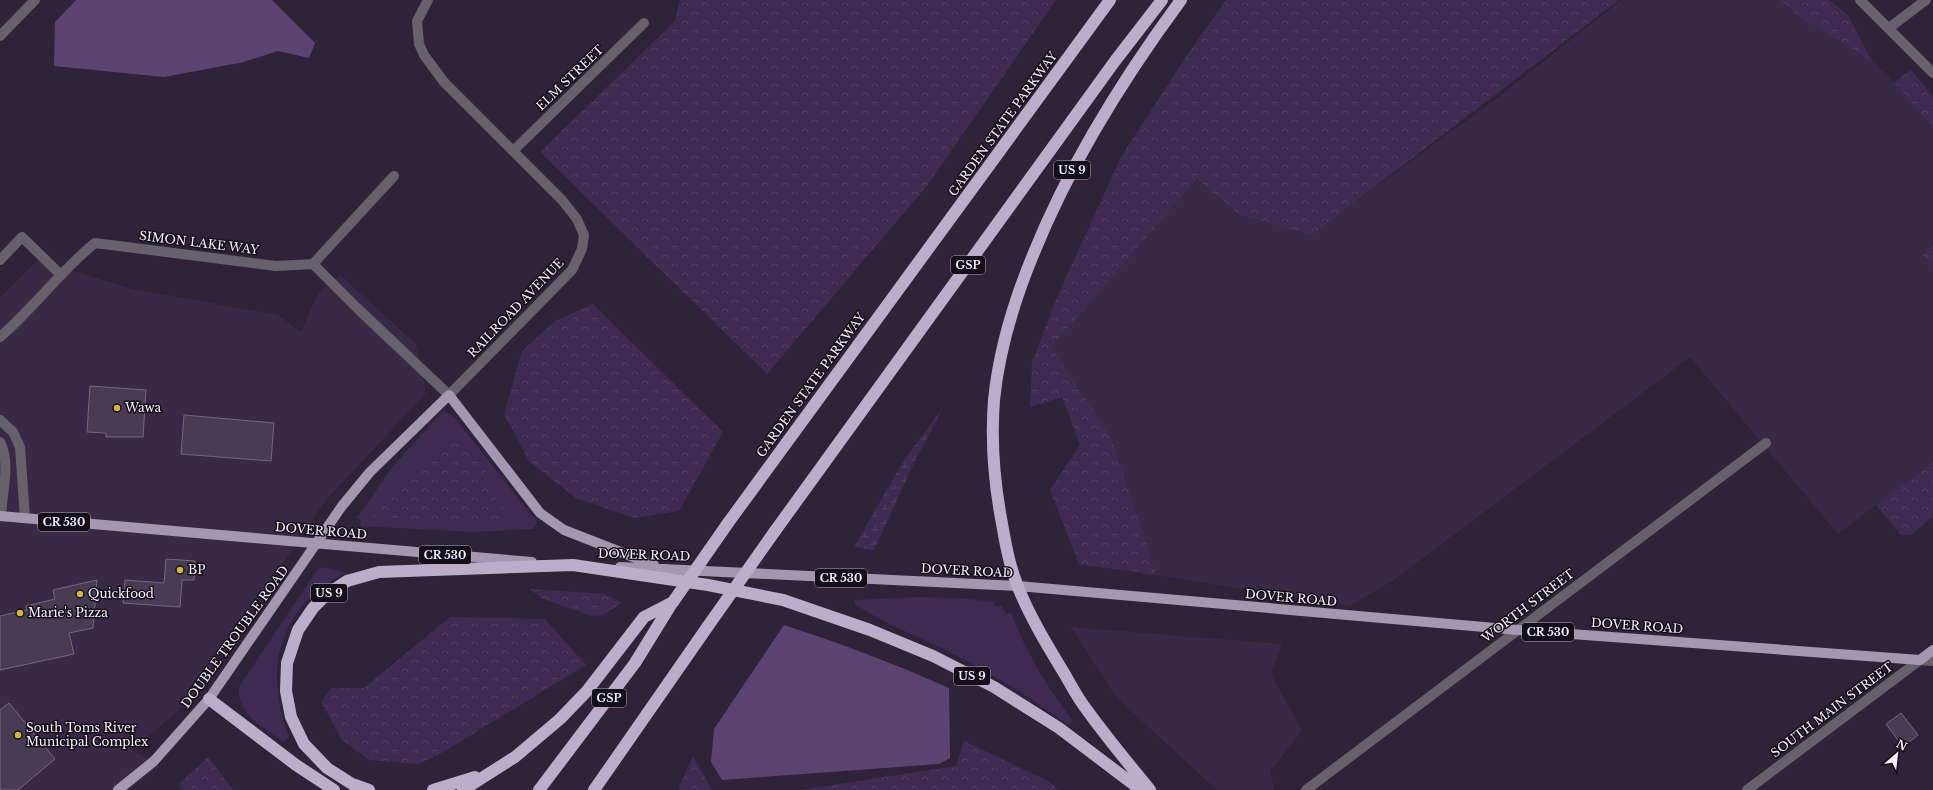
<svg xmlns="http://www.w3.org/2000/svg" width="1933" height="790" font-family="'Libre Baskerville',serif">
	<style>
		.built { fill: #382a46 }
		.green { fill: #3f2b52 }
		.forest { fill: url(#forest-crowns) }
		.wetland { fill: url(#wetland-marsh) }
		.water { fill: #5c4472 }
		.building { fill: #483c54; stroke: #746881 }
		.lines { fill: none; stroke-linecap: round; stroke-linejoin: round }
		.minor { stroke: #66616c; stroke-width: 10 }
		.major { stroke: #a398af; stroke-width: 10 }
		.highway { stroke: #bbaeca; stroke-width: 12 }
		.highway-bridge { stroke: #bbaeca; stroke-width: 12 }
		.poi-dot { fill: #d2b736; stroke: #140f19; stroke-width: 1.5 }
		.labels { text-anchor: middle; stroke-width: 3; stroke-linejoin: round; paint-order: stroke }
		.shield { fill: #140f19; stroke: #b2acb9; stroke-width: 1 }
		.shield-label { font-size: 11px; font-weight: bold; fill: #f6effe }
		.street-label { font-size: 12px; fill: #f6effe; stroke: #140f19 }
		.poi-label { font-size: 12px; fill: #f6effe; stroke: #140f19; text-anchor: start }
	</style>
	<defs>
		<pattern id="forest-crowns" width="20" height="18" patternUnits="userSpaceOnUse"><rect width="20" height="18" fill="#3f2b52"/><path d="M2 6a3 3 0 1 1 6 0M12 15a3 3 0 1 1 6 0" fill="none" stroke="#524063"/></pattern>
		<pattern id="wetland-marsh" width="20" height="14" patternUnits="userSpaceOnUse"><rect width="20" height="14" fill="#3f2b52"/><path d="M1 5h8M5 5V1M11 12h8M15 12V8" fill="none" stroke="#524063"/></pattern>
	</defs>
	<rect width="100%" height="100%" fill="#2e2339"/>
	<path class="built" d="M1621 0H1779L1807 22 1872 61 1894 82 1933 129V246L1924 255 1933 265V462L1838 534 1690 357 1391 582 1349 606 1157 575 1111 437 1050 347 1197 179 1239 214 1312 234 1500 96Z
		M38 260 132 289 278 315 301 332 318 293 340 275 416 344 426 393 325 501 191 700 132 750 160 766 128 790H0V298Z
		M1071 627 1282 644 1271 674 1302 731 1270 771 1274 790H1217L1117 698Z"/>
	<path class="green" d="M443 411 455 418 537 522 533 529 472 532 360 526 361 520 357 518 393 466Z
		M319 567 346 572C278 609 263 667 289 737L283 742C264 727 236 714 239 687Z
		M916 597 959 598 993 602 995 606H1002L1006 614 1011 613C1026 652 1047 688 1073 721L1068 725C1030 697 991 673 949 652 917 636 884 623 854 604L855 600Z"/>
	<path class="forest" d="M680 0H1056L926 187 767 374 540 152 675 21Z
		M1226 0H1619L1312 235 1239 214 1197 179 1051 347 1111 437 1157 575 1079 564 1050 490 1080 445 1062 397 1030 407 1032 363 1054 304 1121 157 1185 58Z
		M1779 0H1829L1848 15 1872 61 1807 22Z
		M1911 70 1933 96V129L1894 82Z
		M1933 246V265L1923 255Z
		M593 304 723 432 679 511 635 518 576 498 529 461 504 414 522 351 555 321Z
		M457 436 483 466 496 498 508 514 485 525 369 516Z
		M1933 462V517L1911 535H1901L1876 505Z
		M530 589 605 594 622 603 603 615 592 616 541 598Z
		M450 617 545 619 586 665 438 755 418 764 369 760 342 740 321 702 331 688H364Z
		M964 741 1050 782 1058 790H800L956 766Z
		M693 756 712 790H678Z
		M208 757 233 790H182L179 784Z"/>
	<path class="wetland" d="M943 408 916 459 874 550 854 547 904 460Z"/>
	<path class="water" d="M76 0H272L315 43 309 58 278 51 244 62 164 77 54 66 55 22Z
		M784 625C840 643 895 664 949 688L950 758 939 764 722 780 711 762 714 729Z"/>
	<path class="building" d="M90 386 146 390 143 437H106V433L87 432Z
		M184 415 274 423 271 461 181 454Z
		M166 559 195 561 194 580H182L180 607 123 603 125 580 164 583Z
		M97 580 93 628 69 633 74 654 0 670V616L27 610 26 606 55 599 53 590Z
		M9 703 55 759 18 790H0V710Z
		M1901 713 1918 735 1903 747 1886 724Z"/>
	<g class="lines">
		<path class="minor" d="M1860 0 1933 73
			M1889 28 1926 0
			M0 36 35 0
			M513 151 644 23
			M0 260 22 237 61 275
			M313 264 356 307 449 395 572 270 582 249 584 235 577 219 562 200 444 82 424 55 419 44 417 21 428 0
			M0 337C34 308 60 271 95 243L276 266 313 264 394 176
			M0 420 13 432 20 447 25 518
			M0 442C11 463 2 493 1 516
			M1306 790 1766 443
			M1747 790 1920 660 1933 661"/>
		<path class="major" d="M0 516 532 562
			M620 567 1018 586 1518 630 1920 660 1933 650
			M118 790 154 761 209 699 342 506 370 472 449 395 540 513 564 530 654 565"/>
		<path class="highway" d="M728 523 1110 0
			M775 531 1115 61 1162 0
			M209 699 296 765 334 790
			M369 790 352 784 327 768 304 744 291 717 286 691 287 663 298 630 313 608 326 595 347 581 379 572 573 565 708 585 783 600 870 630 933 656 994 687 1059 728 1141 790
			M433 790 475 777
			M463 790 515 757 560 719 587 691 644 617 673 602
			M539 790 635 663 672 603
			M594 790 708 626
			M1150 790C1129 764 1107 738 1087 710 1078 699 1071 685 1064 673 1047 645 1030 617 1018 587 1009 565 1005 541 1001 518 994 480 991 439 994 400 999 350 1014 301 1033 255 1070 163 1122 80 1181 0"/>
		<path class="highway-bridge" d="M673 602 728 523
			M708 626 775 531"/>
	</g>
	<g class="poi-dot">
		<circle cx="117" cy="408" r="4"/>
		<circle cx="180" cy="570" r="4"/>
		<circle cx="80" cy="594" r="4"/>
		<circle cx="20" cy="613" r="4"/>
		<circle cx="18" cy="735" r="4"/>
	</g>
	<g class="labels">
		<g class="shield">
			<rect x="1054" y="161" width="36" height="18" rx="3"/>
			<rect x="951" y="256" width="34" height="18" rx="3"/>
			<rect x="38" y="513" width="52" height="18" rx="3"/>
			<rect x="419" y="546" width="52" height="18" rx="3"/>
			<rect x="815" y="569" width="52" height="18" rx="3"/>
			<rect x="311" y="584" width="36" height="18" rx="3"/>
			<rect x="1522" y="623" width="52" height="18" rx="3"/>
			<rect x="954" y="667" width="36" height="18" rx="3"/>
			<rect x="592" y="689" width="34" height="18" rx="3"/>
		</g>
		<g class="shield-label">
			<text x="1072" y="174">US 9</text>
			<text x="968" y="269">GSP</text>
			<text x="64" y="526">CR 530</text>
			<text x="445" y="559">CR 530</text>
			<text x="841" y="582">CR 530</text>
			<text x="329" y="597">US 9</text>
			<text x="1548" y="636">CR 530</text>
			<text x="972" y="680">US 9</text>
			<text x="609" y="702">GSP</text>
		</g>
		<g class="street-label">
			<text transform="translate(570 78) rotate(-44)" y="4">ELM STREET</text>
			<text transform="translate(1003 124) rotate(-54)" y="4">GARDEN STATE PARKWAY</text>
			<text transform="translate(199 243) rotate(7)" y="4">SIMON LAKE WAY</text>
			<text transform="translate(516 308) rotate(-46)" y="4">RAILROAD AVENUE</text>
			<text transform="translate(811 385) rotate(-54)" y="4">GARDEN STATE PARKWAY</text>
			<text transform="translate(321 531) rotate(5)" y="4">DOVER ROAD</text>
			<text transform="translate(644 555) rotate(2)" y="4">DOVER ROAD</text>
			<text transform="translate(967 571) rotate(3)" y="4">DOVER ROAD</text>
			<text transform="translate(1291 598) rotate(5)" y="4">DOVER ROAD</text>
			<text transform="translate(1528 606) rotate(-37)" y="4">WORTH STREET</text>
			<text transform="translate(1637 626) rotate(4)" y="4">DOVER ROAD</text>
			<text transform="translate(235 637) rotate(-54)" y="4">DOUBLE TROUBLE ROAD</text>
			<text transform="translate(1832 710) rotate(-37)" y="4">SOUTH MAIN STREET</text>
		</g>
		<g class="poi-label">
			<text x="125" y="412">Wawa</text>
			<text x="188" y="574">BP</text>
			<text x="88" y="598">Quickfood</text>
			<text x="28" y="617">Marie's Pizza</text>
			<text x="26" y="732">South Toms River<tspan x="26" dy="14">Municipal Complex</tspan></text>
		</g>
	</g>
	<g transform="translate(1897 754) rotate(28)" stroke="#140f19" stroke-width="3" paint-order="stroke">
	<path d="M0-3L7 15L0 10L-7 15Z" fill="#f6effe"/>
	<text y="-6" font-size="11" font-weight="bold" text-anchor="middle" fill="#f6effe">N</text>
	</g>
</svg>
